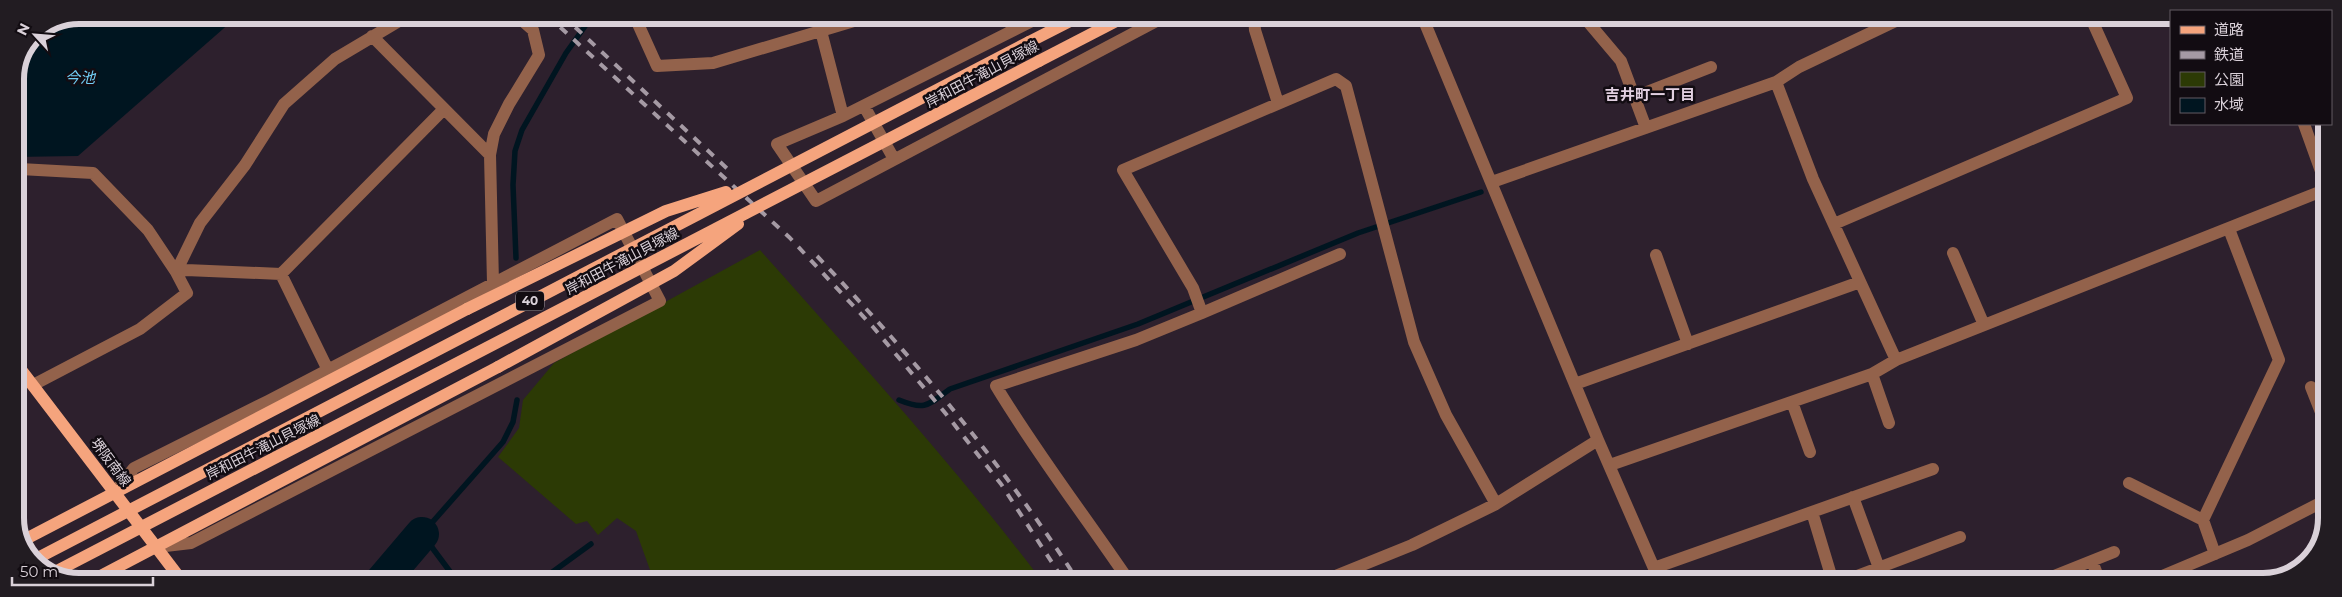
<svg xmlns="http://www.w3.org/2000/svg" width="2342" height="597" font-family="Montserrat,'Noto Sans JP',sans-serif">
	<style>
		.green { fill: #2c3a05 }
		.water { fill: #001520 }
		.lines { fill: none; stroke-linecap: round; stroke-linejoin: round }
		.stream { stroke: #001520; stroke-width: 5.5 }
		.river { stroke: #001520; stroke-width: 34 }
		.minor { stroke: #93624b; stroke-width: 12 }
		.major { stroke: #f5a47d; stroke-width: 12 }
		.rail { stroke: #a59aa4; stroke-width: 4; stroke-dasharray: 9 9; stroke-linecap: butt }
		.major-bridge { stroke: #f5a47d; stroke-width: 12 }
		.labels { text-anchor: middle; stroke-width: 5; stroke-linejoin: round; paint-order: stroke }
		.shield { fill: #120c12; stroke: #9e969d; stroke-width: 1 }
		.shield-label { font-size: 12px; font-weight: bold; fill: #dad1d9 }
		.street-label { font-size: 14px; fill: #dad1d9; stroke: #120c12 }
		.water-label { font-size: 15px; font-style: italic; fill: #72cff7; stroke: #120c12 }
		.neighbourhood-label { font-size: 15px; font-weight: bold; fill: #e2d0e1; stroke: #120c12 }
		.rim { fill: none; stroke: #dad1d9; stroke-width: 6 }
	</style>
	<rect width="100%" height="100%" fill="#2d202d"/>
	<path class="green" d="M760 250C856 358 954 465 1042 581H654L636 531 617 518 598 535 587 521 576 524 498 457 519 428 523 400 554 363Z"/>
	<path class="water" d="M79 15H239L78 156 15 157V78L34 33Z"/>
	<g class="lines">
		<path class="stream" d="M516 258 513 185 515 151 522 130 566 53 593 15
			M899 400C926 411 928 405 950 389L1138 324 1358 233 1481 192
			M457 581 422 534 503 442 513 422 517 400
			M540 581 591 544"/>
		<path class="river" d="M382 581 422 534"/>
		<path class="minor" d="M634 15 657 66 713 63 874 15
			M1008 16 1013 30
			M1042 16 843 116 777 144 816 201 1166 16
			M1254 16 1255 30 1278 103
			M1422 16 1598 440 1660 582
			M1583 16 1621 61 1646 128
			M821 31 843 116
			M372 36 490 155
			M1634 97 1711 67
			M864 106 894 159
			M2304 124 2327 188
			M15 167 20 169 93 173 148 230 176 272 186 270 281 274 328 370
			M1492 182 1776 82
			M1834 224 2127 98 2090 16
			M1953 253 1984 325
			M1656 255 1688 344
			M281 274 444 109
			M493 283 490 155 494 134 509 104 539 55 533 30 516 15
			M1202 313 1340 254
			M1896 360 1813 179 1776 82 1799 67 1906 16
			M1872 374 1889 423
			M1575 384 1860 282
			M33 385 140 329 187 293 176 272 200 223 245 165 284 104 335 59 409 15
			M2311 387 2326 425
			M1792 402 1810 452
			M1610 465 1872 374 1896 360 2327 189
			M2129 483 2203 520
			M115 492 134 468 268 401 617 219 660 301 191 543 157 547
			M1853 497 1879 568
			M1812 512 1833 582
			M2215 554 2203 520 2279 360 2229 229
			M2092 561 2100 582
			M1654 568 1933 469
			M1129 581C1085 516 1037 454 996 386L1136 340 1202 313 1193 288 1123 170 1336 79 1346 86 1414 342 1446 415 1496 504
			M1323 581 1412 545 1496 504 1598 440
			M1841 582 1960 537
			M2039 582 2114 552
			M2148 582 2248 540 2326 500"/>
		<path class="major" d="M1029 42 1080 16
			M1039 61 1126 16
			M15 362 182 581
			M22 541 467 309
			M91 581 498 367"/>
		<path class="rail" d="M547 15 790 238 873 327 946 414 1001 484 1064 581
			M562 15 733 174
			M817 256C913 357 1003 464 1078 581"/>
		<path class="major-bridge" d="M467 309 666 211 726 192
			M498 367 674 271 738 224
			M32 561 1029 42
			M53 573 1039 61"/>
	</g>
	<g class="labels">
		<rect class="shield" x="516" y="291.5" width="28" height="19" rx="4"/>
		<g class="shield-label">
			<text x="530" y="305">40</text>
		</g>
		<g class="street-label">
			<text transform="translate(982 74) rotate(-28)" y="5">岸和田牛滝山貝塚線</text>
			<text transform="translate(622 261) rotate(-28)" y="5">岸和田牛滝山貝塚線</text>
			<text transform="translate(263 447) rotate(-27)" y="5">岸和田牛滝山貝塚線</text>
			<text transform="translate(111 462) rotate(53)" y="5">堺阪南線</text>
		</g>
		<g class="water-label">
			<text x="80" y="83">今池</text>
		</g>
		<g class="neighbourhood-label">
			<text x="1650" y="100">吉井町一丁目</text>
		</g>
	</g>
	<path d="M0 0H2342V597H0ZM79 24H2263A55 55 0 0 1 2318 79V518A55 55 0 0 1 2263 573H79A55 55 0 0 1 24 518V79A55 55 0 0 1 79 24Z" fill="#221c22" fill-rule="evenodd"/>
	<path class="rim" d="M79 24H2263A55 55 0 0 1 2318 79V518A55 55 0 0 1 2263 573H79A55 55 0 0 1 24 518V79A55 55 0 0 1 79 24Z"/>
	<rect x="2170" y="10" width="162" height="115" fill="#120c12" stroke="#625b62"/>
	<rect x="2180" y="26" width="25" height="8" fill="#f5a47d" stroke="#625b62"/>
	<text x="2214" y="35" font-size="15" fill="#dad1d9">道路</text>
	<rect x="2180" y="51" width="25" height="8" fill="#a59aa4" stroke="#625b62"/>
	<text x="2214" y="60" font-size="15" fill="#dad1d9">鉄道</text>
	<rect x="2180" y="72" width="25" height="15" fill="#2c3a05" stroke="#625b62"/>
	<text x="2214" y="85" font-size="15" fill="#dad1d9">公園</text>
	<rect x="2180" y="98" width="25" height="15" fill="#001520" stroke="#625b62"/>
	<text x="2214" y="110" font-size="15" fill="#dad1d9">水域</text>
	<g transform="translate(35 35) rotate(296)" stroke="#120c12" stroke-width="4" paint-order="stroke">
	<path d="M0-4L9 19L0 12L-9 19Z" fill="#dad1d9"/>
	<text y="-8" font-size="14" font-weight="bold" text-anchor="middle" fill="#dad1d9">N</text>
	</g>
	<path d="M12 577v8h141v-8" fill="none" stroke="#dad1d9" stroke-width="2.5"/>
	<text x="20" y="577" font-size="15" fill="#dad1d9" stroke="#120c12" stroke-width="4" paint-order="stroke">50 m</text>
</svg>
